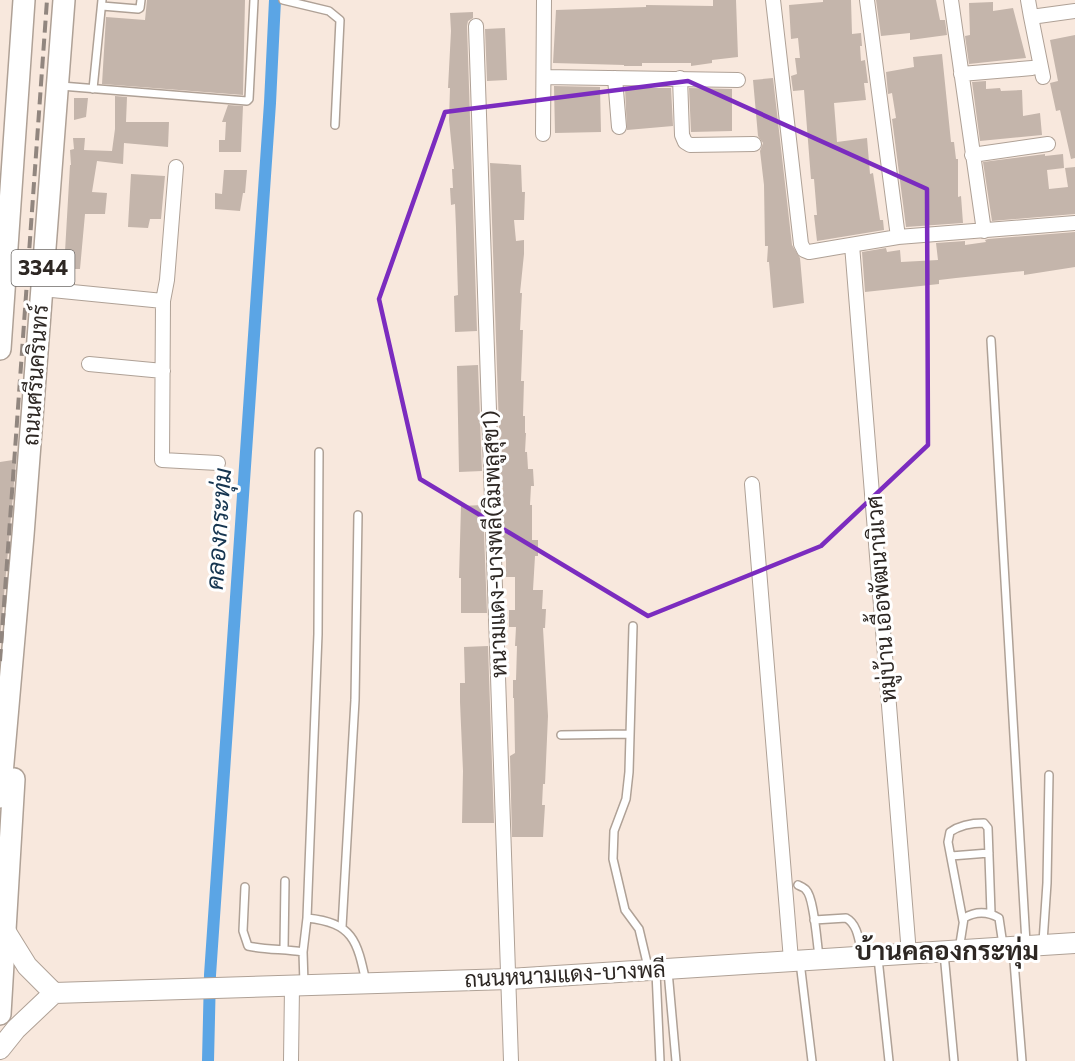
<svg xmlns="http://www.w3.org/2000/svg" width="1075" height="1061" font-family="Commissioner,Sarabun,sans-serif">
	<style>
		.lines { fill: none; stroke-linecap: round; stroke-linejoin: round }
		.canal { stroke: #5ba5e5; stroke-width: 12 }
		.building { fill: #c4b5ab }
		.service-casing { stroke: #afa196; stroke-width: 10 }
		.minor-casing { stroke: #afa196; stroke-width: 16 }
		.secondary-casing { stroke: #afa196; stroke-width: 22 }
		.primary-casing { stroke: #afa196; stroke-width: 24 }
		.service { stroke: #fff; stroke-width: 7 }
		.minor { stroke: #fff; stroke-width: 14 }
		.secondary { stroke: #fff; stroke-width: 20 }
		.primary { stroke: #fff; stroke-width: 21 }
		.rail { stroke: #91867f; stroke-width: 4; stroke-dasharray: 12 6; stroke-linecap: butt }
		.marked { fill: none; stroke: #7b2cbf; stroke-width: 4.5; stroke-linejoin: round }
		.labels { text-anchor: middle; stroke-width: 6; stroke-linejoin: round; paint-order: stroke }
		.shield { fill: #fff; stroke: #6c6865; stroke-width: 1.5 }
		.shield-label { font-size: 21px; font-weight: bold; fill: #2d2723 }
		.street-label { font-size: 22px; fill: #2d2723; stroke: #fff }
		.water-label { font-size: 24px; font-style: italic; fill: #163550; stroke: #fff }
		.quarter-label { font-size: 26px; font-weight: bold; fill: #2d2723; stroke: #fff }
	</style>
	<rect width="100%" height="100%" fill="#f8e8dd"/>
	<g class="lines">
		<path class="canal" d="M208 1061 210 975 270 103 275 0"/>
	</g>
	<path class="building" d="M147 0H245L243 95 102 84 106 17 145 20Z
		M713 0H736L738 57 712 60V63L691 66V63H642V66H624V65L553 63 556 10 646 7V5L713 6Z
		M823 0H851L852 34 861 33 862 46H860L861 61 865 60 868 83H864L866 100 834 103 837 142 867 138 870 174 873 173 880 220H883L884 230 817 241 814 215H817L814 179H811L804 90 793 91 791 76 797 74 795 58H800L798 38 791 39 789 5 823 2Z
		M876 0H936L940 20H945L947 35 910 40V33L881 36Z
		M993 2V11L1013 8 1026 58 969 64 965 36 970 35 969 3Z
		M473 12V18L468 21 467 26 477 331 455 332 454 296 458 295 456 228 455 204 451 205 450 188H453L452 169H454L449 120 450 88H448L451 31 450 13Z
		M505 28 507 80 487 81 485 29Z
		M1075 35V158L1071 159 1060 110 1056 111 1050 83 1058 81 1050 40Z
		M942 54 951 142H954L956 159H958V197L961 196 963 223 906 227 892 119 896 118 892 93 888 94 886 72 914 67 913 57Z
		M773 78 792 245 800 258 804 303 773 308 769 262H767L768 246H765L764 185 760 151 763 143 758 136 753 80Z
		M986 81V89L1000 88 1001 91 1022 90 1023 116 1040 113 1042 135 980 141 972 82Z
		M554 86 600 87 601 132 555 133Z
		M625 88H671L673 126 627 130Z
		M689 88 732 89V131L691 132Z
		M115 96 127 97 126 122H169L168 147 124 143 123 164 97 161 92 192 107 193 105 214H85L80 269H64L70 165H71L70 150 74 149 73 138H85L84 150 112 151 115 129Z
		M74 98H88L86 117 74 120Z
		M228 105 243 106 241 152H219V140H225L226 122H222Z
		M1045 154V156L1063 154 1064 168 1047 170 1049 189 1068 187 1065 168 1075 167V214L992 221 983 162Z
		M490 163 521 165 522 192H525L524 220H514L516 241 524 240V254L520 293H522L520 330H523L521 381H524L523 416H525V433H526L525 452H527L528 469H533L534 486H531L530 505H532V540H538V556H535L533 590H543L542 609H546L545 628H543L548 716 545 784H543L542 805H545L543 837H512L510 756 515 753 514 698H513V680H516L517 646H515L516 627H509V610H515V577H506V558H503L501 505 503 487H501Z
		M224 170H247L245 193H243L240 211 215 209V193L222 194Z
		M131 174 165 176 161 219H150L148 228 128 227Z
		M1075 232V267L1024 275V271L956 278 939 280V284L865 292 862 252 886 248 887 252 900 250 901 262 938 260 936 243 965 241V245L986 242 985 240 988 239Z
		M478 365 482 471 459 472 457 366Z
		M13 460 16 461 0 640V462Z
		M483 505 487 613H461V578H459L461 506Z
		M488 646 494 823H462L463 771 460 702V683H465L464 647Z"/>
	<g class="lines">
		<defs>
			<path id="service" d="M283 0 329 11 340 20 335 125
				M102 6 138 9 140 8 141 0
				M61 86 247 101 249 99 254 0
				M93 89 102 0
				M991 340 1026 943
				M319 452 318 634 307 918C353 923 357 940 366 982
				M633 626 629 772 626 799 614 831 613 859 625 910 639 929 648 967
				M561 735 630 734
				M951 856 989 853
				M798 885C800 886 805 888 806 890 814 897 817 944 819 956
				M245 887 243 931 248 946C266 950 285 949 303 952L304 984
				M814 920 846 918C858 924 859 942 862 954
				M963 921 948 842 950 832C960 825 973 823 984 823L988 828 991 913
				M342 927 355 700 358 515
				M1043 942 1047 883 1049 775
				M284 948 285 881
				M1013 949 1022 1061
				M959 950 964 918C976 911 987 911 999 918L1003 945
				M303 952 307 918
				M944 953 954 1061
				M878 958 889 1061
				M800 962 812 1061
				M668 971 676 1061
				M656 972 660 1061"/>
			<path id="minor" d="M773 0 801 244 804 250 809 252 898 237 1075 223
				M867 0 898 237
				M951 0 984 231
				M1028 0 1031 17 1075 11
				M1031 17 1043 77
				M476 26 511 1061
				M961 74 1032 68
				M544 77 738 80
				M615 78 619 127
				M680 78 682 135 685 142 690 145 754 144
				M543 134 544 0
				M972 155 1048 144
				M852 245 909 954
				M42 289 163 301 167 280 176 167
				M163 301 162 460 218 463
				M89 364 163 371
				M752 484 791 960
				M291 1061 292 987"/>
			<path id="secondary" d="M4 929 27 966 54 993
				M0 1049 16 1029 54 993 509 979 1075 943"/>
			<path id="primary" d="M0 349 24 0
				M0 797 23 535 64 0
				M0 1014 14 779"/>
		</defs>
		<use href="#service" class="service-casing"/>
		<use href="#minor" class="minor-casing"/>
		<use href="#secondary" class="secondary-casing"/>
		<use href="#primary" class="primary-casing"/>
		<use href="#service" class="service"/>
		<use href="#minor" class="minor"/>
		<use href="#secondary" class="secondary"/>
		<use href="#primary" class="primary"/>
		<path class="rail" d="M0 661 47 0"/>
	</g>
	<path class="marked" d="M688 81 927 189 928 445 821 546 648 616 420 479 379 299 445 112Z"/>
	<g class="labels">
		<rect class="shield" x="11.5" y="250" width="63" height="36" rx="4.5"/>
		<g class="shield-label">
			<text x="43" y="275">3344</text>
		</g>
		<g class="street-label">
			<text transform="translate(35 375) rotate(-86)" y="8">ถนนศรีนครินทร์</text>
			<text transform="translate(494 544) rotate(-92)" y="8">หนามแดง-บางพลี(ฉิมพลูสุข1)</text>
			<text transform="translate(881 599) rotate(-94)" y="8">หมู่บ้าน เอื้อพัฒนานิเวศ</text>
			<text transform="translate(565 974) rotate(-3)" y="8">ถนนหนามแดง-บางพลี</text>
		</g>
		<g class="water-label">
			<text transform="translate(219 529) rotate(-86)" y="8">คลองกระทุ่ม</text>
		</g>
		<g class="quarter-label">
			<text x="947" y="960">บ้านคลองกระทุ่ม</text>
		</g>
	</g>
</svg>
